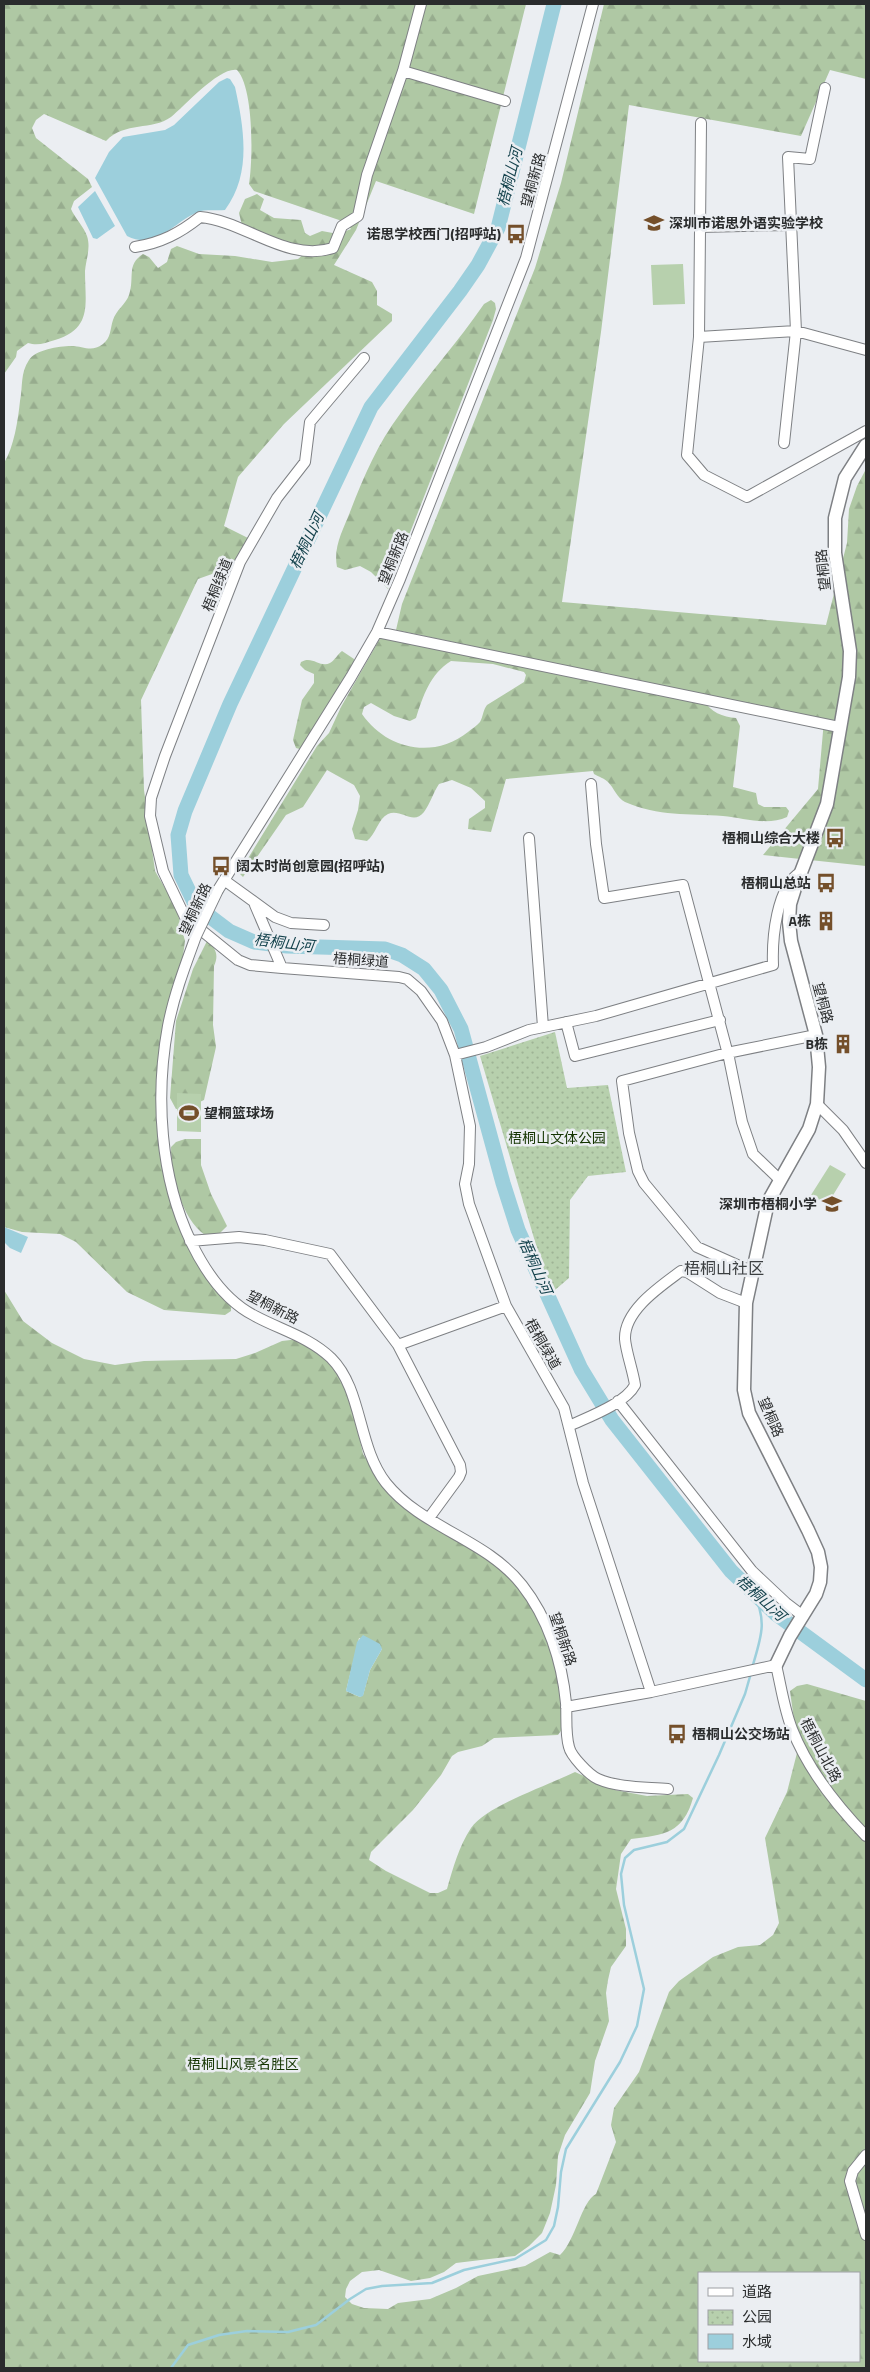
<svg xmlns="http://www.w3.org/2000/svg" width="870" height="2372" font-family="'Titillium Web','Noto Sans SC',sans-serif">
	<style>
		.forest { fill: url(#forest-firs); fill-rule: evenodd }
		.park { fill: url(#park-dots) }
		.pitch { fill: #b7d0ad }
		.water { fill: #9ccfdc }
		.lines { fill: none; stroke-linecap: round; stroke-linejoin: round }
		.stream { stroke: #9ccfdc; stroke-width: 2.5 }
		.river { stroke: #9ccfdc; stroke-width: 15 }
		.minor-casing { stroke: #7e8084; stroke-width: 12 }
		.major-casing { stroke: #7e8084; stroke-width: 15 }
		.minor { stroke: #fff; stroke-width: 10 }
		.major { stroke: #fff; stroke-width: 12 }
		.minor-bridge-casing { stroke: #7e8084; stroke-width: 12; stroke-linecap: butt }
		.minor-bridge { stroke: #fff; stroke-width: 10 }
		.labels { text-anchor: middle; stroke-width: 5; stroke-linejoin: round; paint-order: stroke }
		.street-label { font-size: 14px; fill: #2a2c2d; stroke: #ebeef2 }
		.poi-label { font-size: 14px; font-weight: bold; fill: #2a2c2d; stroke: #ebeef2; text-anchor: end }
		.park-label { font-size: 14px; fill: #143401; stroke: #ebeef2 }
		.water-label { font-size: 15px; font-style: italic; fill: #15434d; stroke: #ebeef2 }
		.quarter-label { font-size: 16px; fill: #3c3f41; stroke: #ebeef2 }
	</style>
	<defs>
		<pattern id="forest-firs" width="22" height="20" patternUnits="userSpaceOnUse" patternTransform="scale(1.25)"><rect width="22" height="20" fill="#afc8a4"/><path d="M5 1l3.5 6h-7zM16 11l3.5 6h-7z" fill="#97ac8e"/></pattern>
		<pattern id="park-dots" width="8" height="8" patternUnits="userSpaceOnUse" patternTransform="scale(1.25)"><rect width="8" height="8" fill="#b7d0ad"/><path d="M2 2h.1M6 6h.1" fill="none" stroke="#9eb395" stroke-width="1.8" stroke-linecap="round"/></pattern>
	</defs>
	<rect width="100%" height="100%" fill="#ebeef2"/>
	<path class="forest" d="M4 4H526L474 214 376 181 356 230 334 265 372 282 377 291V305L392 314V321L284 424 238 477 224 526 248 538 229 577 212 574 198 579 141 700 144 790 155 871 176 907 185 941 182 963 160 1045 162 1164 190 1247 231 1305V1311L225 1315 164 1310 127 1292 76 1242 60 1234 22 1232 4 1227V463C14 447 18 420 20 401 23 387 20 373 29 360 35 350 59 346 71 346 84 346 91 353 103 344 111 338 110 329 113 320 116 310 126 304 129 295 135 277 126 265 143 254L149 257 158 268 167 262 171 249 177 246 199 254 235 256 272 262 298 259 304 254 281 243 272 236 260 241 244 234 239 213 245 199 257 194 264 199 260 210 274 218 301 220 305 233 310 236 322 231 338 234 351 229 347 224 339 220 254 191 249 184C253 160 254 88 237 70 219 67 185 106 171 117 152 131 125 121 106 141L44 114 36 120 32 128 36 138 88 179 92 187 74 201 71 209C75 218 84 227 87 236 91 248 86 259 85 271 85 304 93 328 55 340 45 343 38 346 28 343L17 351 16 357 4 374Z
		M604 4H866V79L830 70 801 136 629 105 601 332 562 602 826 625 847 543 849 509 857 486 866 469V866L763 855 818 789 824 720 396 630 402 604 535 268 561 183Z
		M491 300 495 303 496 309 493 320 388 589 371 572 360 566 345 570 337 567C333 547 343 530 350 512 363 478 378 443 400 414 427 376 458 342 484 304Z
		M382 635 704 700C710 712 723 717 736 718L740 726 733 787 756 793 758 804 764 807H786L789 811 787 817C768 826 743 818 723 816 688 813 659 817 625 802 617 798 614 788 608 782 604 778 599 777 594 774L593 771 506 779 491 832 468 829 469 819 485 808V801L471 788 452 780 439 784C433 793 430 804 424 812 413 826 401 808 388 814 378 819 376 834 367 841L355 839 352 829 358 810 360 796 354 785 327 770 303 807 286 815 243 877 239 873 317 746 329 733 341 707ZM451 661 493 664 524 672 526 675 524 682 487 705C483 710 483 717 480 722 477 726 471 729 468 732 433 760 386 749 362 714L364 707 371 703 394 716 410 721 416 718C423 696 430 674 451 661Z
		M342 651 354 659V664L303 750 296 748 293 740 302 700 314 683V674L305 670 300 665 301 662C312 655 320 668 330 663 334 661 338 654 342 651Z
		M207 941C216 948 219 955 214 966L213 1025 216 1047 204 1100 189 1107 176 1109 170 1098 176 1021 193 969Z
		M185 1139H201V1165L211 1194 227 1226 220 1233 205 1235C181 1218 171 1175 171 1147L176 1142Z
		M4 1290 23 1321 52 1343 84 1359 115 1365 144 1361 236 1359 255 1353 282 1341 299 1339 320 1350 347 1381 363 1454 375 1474 510 1575 541 1622 560 1682 563 1728 558 1735 494 1738 482 1746 458 1752 452 1756 441 1775 413 1810 371 1852 369 1860 386 1871 430 1893H438L447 1889C453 1868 459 1846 471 1828 486 1806 549 1785 575 1772L615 1790 647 1796 688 1794 693 1798C683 1833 665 1835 631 1839L621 1854 616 1889 626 1929V1946L611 1967 608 1980 606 1993 609 2021 595 2061 590 2093 565 2135 558 2156 556 2185 550 2213 542 2233 529 2246 515 2256 456 2263 444 2272 430 2278 411 2281 379 2270 362 2272 350 2281 346 2289 345 2297 352 2304 364 2308 388 2309 398 2303 430 2299 456 2288 478 2276 525 2266 550 2252 560 2255C576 2240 581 2202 596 2194L616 2142 611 2125 614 2108 639 2072 669 1992 679 1981 713 1957 738 1947 760 1945 773 1935 779 1923 765 1838 787 1792 798 1749 790 1691 797 1686 807 1684 866 1701V2368H4ZM359 1638 382 1649 370 1670 363 1695 360 1697 346 1691ZM699 2273H859V2361H699Z"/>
	<path class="park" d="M555 1032 567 1088 608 1085 626 1172 588 1176 570 1200 569 1278 555 1290 544 1272 480 1056Z"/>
	<path class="pitch" d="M683 264 685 304 653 305 651 265Z
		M177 1093 201 1094V1132L177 1131Z
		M830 1165 846 1174 827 1205 811 1195Z"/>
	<path class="water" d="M227 78 230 79 235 87C244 128 252 174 225 210 217 211 205 209 198 212 173 222 157 251 127 236L95 178 109 152 123 137 165 130 174 125 219 82Z
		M95 191 115 226 97 239 93 238 78 207Z
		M4 1227 28 1237 21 1253 10 1248 4 1242Z
		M363 1635 380 1644 382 1649 370 1670 363 1696 360 1697 346 1691 357 1642Z"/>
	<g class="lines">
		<path class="stream" d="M752 1668C761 1637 768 1622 753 1592
			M171 2368 188 2345 219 2335 247 2331 288 2332 316 2325 350 2299 366 2289 382 2286 432 2283 464 2270 515 2259 546 2240 554 2226 558 2207 561 2172 566 2149 620 2062 637 2026 644 1989 624 1905 621 1874 625 1858 634 1850 667 1842 684 1829 719 1755 745 1694 751 1673"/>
		<path class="river" d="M554 4 498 228 478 265 460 291 371 407 230 704 185 811 178 835 181 875 196 906 229 931 254 942 287 946 385 949 402 955 424 969 441 990 461 1029 503 1183 518 1230 581 1369 612 1420 731 1571 776 1614 866 1680"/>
		<defs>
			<path id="minor" d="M403 71 505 101
				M701 123 699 337 687 455 704 475 747 497 866 431
				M700 227 790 225
				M135 247C161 243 180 233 200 217 245 221 287 263 333 248L342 226 358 216 367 175 403 71 421 4
				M699 337 796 331 866 350
				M364 358 310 422 305 462 277 498 240 562 165 756 151 798 150 816 163 871 185 917 238 960 250 965 282 968 399 977 407 979 421 991 442 1021 455 1055 470 1126 469 1164 465 1184 469 1204 506 1306 564 1408 583 1483 651 1692
				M784 443 796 331 788 157 810 159 825 88
				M377 632 839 727
				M591 784 596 844 604 898 683 885 729 1058 742 1122 753 1154 779 1179
				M529 838 543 1027
				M224 880 275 917 291 923 324 925
				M218 890 351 677 377 632 400 579 526 258 593 4
				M255 905 282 968
				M196 936C185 966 174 995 168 1026 155 1096 160 1177 191 1242 205 1271 225 1301 255 1316 281 1330 309 1337 331 1358 363 1390 357 1446 386 1483 422 1528 486 1539 522 1585 548 1618 562 1661 566 1703 567 1717 565 1733 569 1747 571 1756 589 1775 598 1779 619 1788 646 1787 668 1789
				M566 1022 575 1056 720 1020
				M455 1055 486 1047 529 1030 596 1016 773 965C772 940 776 886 801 872
				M817 1104 843 1130 866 1163
				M190 1241 239 1237 265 1240 330 1254 398 1345 460 1465 461 1472 459 1477 429 1518
				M753 1272 697 1247 644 1183 638 1171 629 1133 622 1081 727 1053 816 1035
				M398 1345 506 1306
				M618 1401 752 1571 786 1603 803 1616
				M569 1426C588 1417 625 1404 635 1385 633 1371 626 1352 625 1339 624 1310 661 1286 681 1271L687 1272 720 1293 746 1303
				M566 1707 651 1692 776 1665C781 1686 784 1709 792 1729 808 1770 836 1805 866 1836
				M866 2155 853 2171 850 2181 866 2235"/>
			<path id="major" d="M776 1665 790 1636 816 1594 820 1582 821 1567 818 1552 808 1530 749 1413 744 1390 746 1303 768 1202 809 1129 817 1104 819 1067 816 1035 791 941 789 922 790 904 795 888 827 804 849 677 850 651 835 553V518L845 478 866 445"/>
		</defs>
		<use href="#minor" class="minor-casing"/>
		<use href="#major" class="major-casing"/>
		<use href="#minor" class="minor"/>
		<use href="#major" class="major"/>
		<defs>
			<path id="minor-bridge" d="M196 936 218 890"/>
		</defs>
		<use href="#minor-bridge" class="minor-bridge-casing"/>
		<use href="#minor-bridge" class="minor-bridge"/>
	</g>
	<defs>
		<symbol id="school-bare" viewBox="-9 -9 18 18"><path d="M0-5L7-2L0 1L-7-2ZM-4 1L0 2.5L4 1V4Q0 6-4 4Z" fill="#744f2a" stroke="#ebeef2" stroke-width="2.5" paint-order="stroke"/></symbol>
		<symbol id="bus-bare" viewBox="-9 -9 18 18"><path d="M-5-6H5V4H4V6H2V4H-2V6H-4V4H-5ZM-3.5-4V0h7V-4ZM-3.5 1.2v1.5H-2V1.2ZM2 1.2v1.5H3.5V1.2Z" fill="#744f2a" stroke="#ebeef2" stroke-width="2.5" paint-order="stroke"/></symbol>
		<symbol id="building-bare" viewBox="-9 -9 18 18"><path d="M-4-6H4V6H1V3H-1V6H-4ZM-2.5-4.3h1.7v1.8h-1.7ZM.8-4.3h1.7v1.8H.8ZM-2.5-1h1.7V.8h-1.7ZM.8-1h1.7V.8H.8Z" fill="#744f2a" stroke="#ebeef2" stroke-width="2.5" paint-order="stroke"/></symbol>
		<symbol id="stadium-bare" viewBox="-9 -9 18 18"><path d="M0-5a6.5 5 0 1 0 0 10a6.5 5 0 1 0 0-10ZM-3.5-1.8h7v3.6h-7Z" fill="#744f2a" stroke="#ebeef2" stroke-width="2.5" paint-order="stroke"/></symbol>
	</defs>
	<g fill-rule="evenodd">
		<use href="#school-bare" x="640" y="209" width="28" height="28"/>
		<use href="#bus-bare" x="502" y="220" width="28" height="28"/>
		<use href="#bus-bare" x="821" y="824" width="28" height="28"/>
		<use href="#bus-bare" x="207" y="852" width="28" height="28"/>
		<use href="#bus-bare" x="812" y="869" width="28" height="28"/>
		<use href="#building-bare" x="812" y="907" width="28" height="28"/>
		<use href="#building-bare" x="829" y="1030" width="28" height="28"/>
		<use href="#stadium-bare" x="175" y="1099" width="28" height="28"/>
		<use href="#school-bare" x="818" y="1190" width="28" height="28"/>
		<use href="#bus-bare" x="663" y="1720" width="28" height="28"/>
	</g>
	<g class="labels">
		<g class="street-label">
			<text transform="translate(533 180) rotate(-75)" y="5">望桐新路</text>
			<text transform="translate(393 558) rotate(-68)" y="5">望桐新路</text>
			<text transform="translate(823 570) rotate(-96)" y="5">望桐路</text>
			<text transform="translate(217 585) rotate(-68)" y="5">梧桐绿道</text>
			<text transform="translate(195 909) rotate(-65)" y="5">望桐新路</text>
			<text transform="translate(361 960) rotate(4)" y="5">梧桐绿道</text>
			<text transform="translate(823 1003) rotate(75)" y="5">望桐路</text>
			<text transform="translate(273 1307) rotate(27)" y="5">望桐新路</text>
			<text transform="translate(543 1344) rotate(60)" y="5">梧桐绿道</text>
			<text transform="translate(771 1417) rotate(66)" y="5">望桐路</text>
			<text transform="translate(563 1639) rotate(71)" y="5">望桐新路</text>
			<text transform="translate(821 1750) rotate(62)" y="5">梧桐山北路</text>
		</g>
		<g class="poi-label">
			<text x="669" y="228" text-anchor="start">深圳市诺思外语实验学校</text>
			<text x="501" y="239">诺思学校西门(招呼站)</text>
			<text x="820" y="843">梧桐山综合大楼</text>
			<text x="236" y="871" text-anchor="start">阔太时尚创意园(招呼站)</text>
			<text x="811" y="888">梧桐山总站</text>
			<text x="811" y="926">A栋</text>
			<text x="828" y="1049">B栋</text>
			<text x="204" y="1118" text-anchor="start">望桐篮球场</text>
			<text x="817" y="1209">深圳市梧桐小学</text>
			<text x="692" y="1739" text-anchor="start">梧桐山公交场站</text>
		</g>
		<g class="park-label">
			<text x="557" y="1143">梧桐山文体公园</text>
			<text x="243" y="2069">梧桐山风景名胜区</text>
		</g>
		<g class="water-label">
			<text transform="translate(510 177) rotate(-76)" y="5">梧桐山河</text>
			<text transform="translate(307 541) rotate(-65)" y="5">梧桐山河</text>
			<text transform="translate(284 943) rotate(7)" y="5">梧桐山河</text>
			<text transform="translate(535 1266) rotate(66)" y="5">梧桐山河</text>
			<text transform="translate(761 1598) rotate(42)" y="5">梧桐山河</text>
		</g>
		<g class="quarter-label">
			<text x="724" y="1274">梧桐山社区</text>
		</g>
	</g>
	<rect width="870" height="2372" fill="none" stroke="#2a2c2d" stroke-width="10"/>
	<rect x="698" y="2272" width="162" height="90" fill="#ebeef2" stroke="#9ea0a3"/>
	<rect x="708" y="2288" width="25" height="8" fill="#ffffff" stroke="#9ea0a3"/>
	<text x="742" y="2297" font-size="15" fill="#2a2c2d">道路</text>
	<rect x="708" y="2310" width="25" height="15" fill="url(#park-dots)" stroke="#9ea0a3"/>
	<text x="742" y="2322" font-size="15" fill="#2a2c2d">公园</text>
	<rect x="708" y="2334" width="25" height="15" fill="#9ccfdc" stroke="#9ea0a3"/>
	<text x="742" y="2347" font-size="15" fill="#2a2c2d">水域</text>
</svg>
